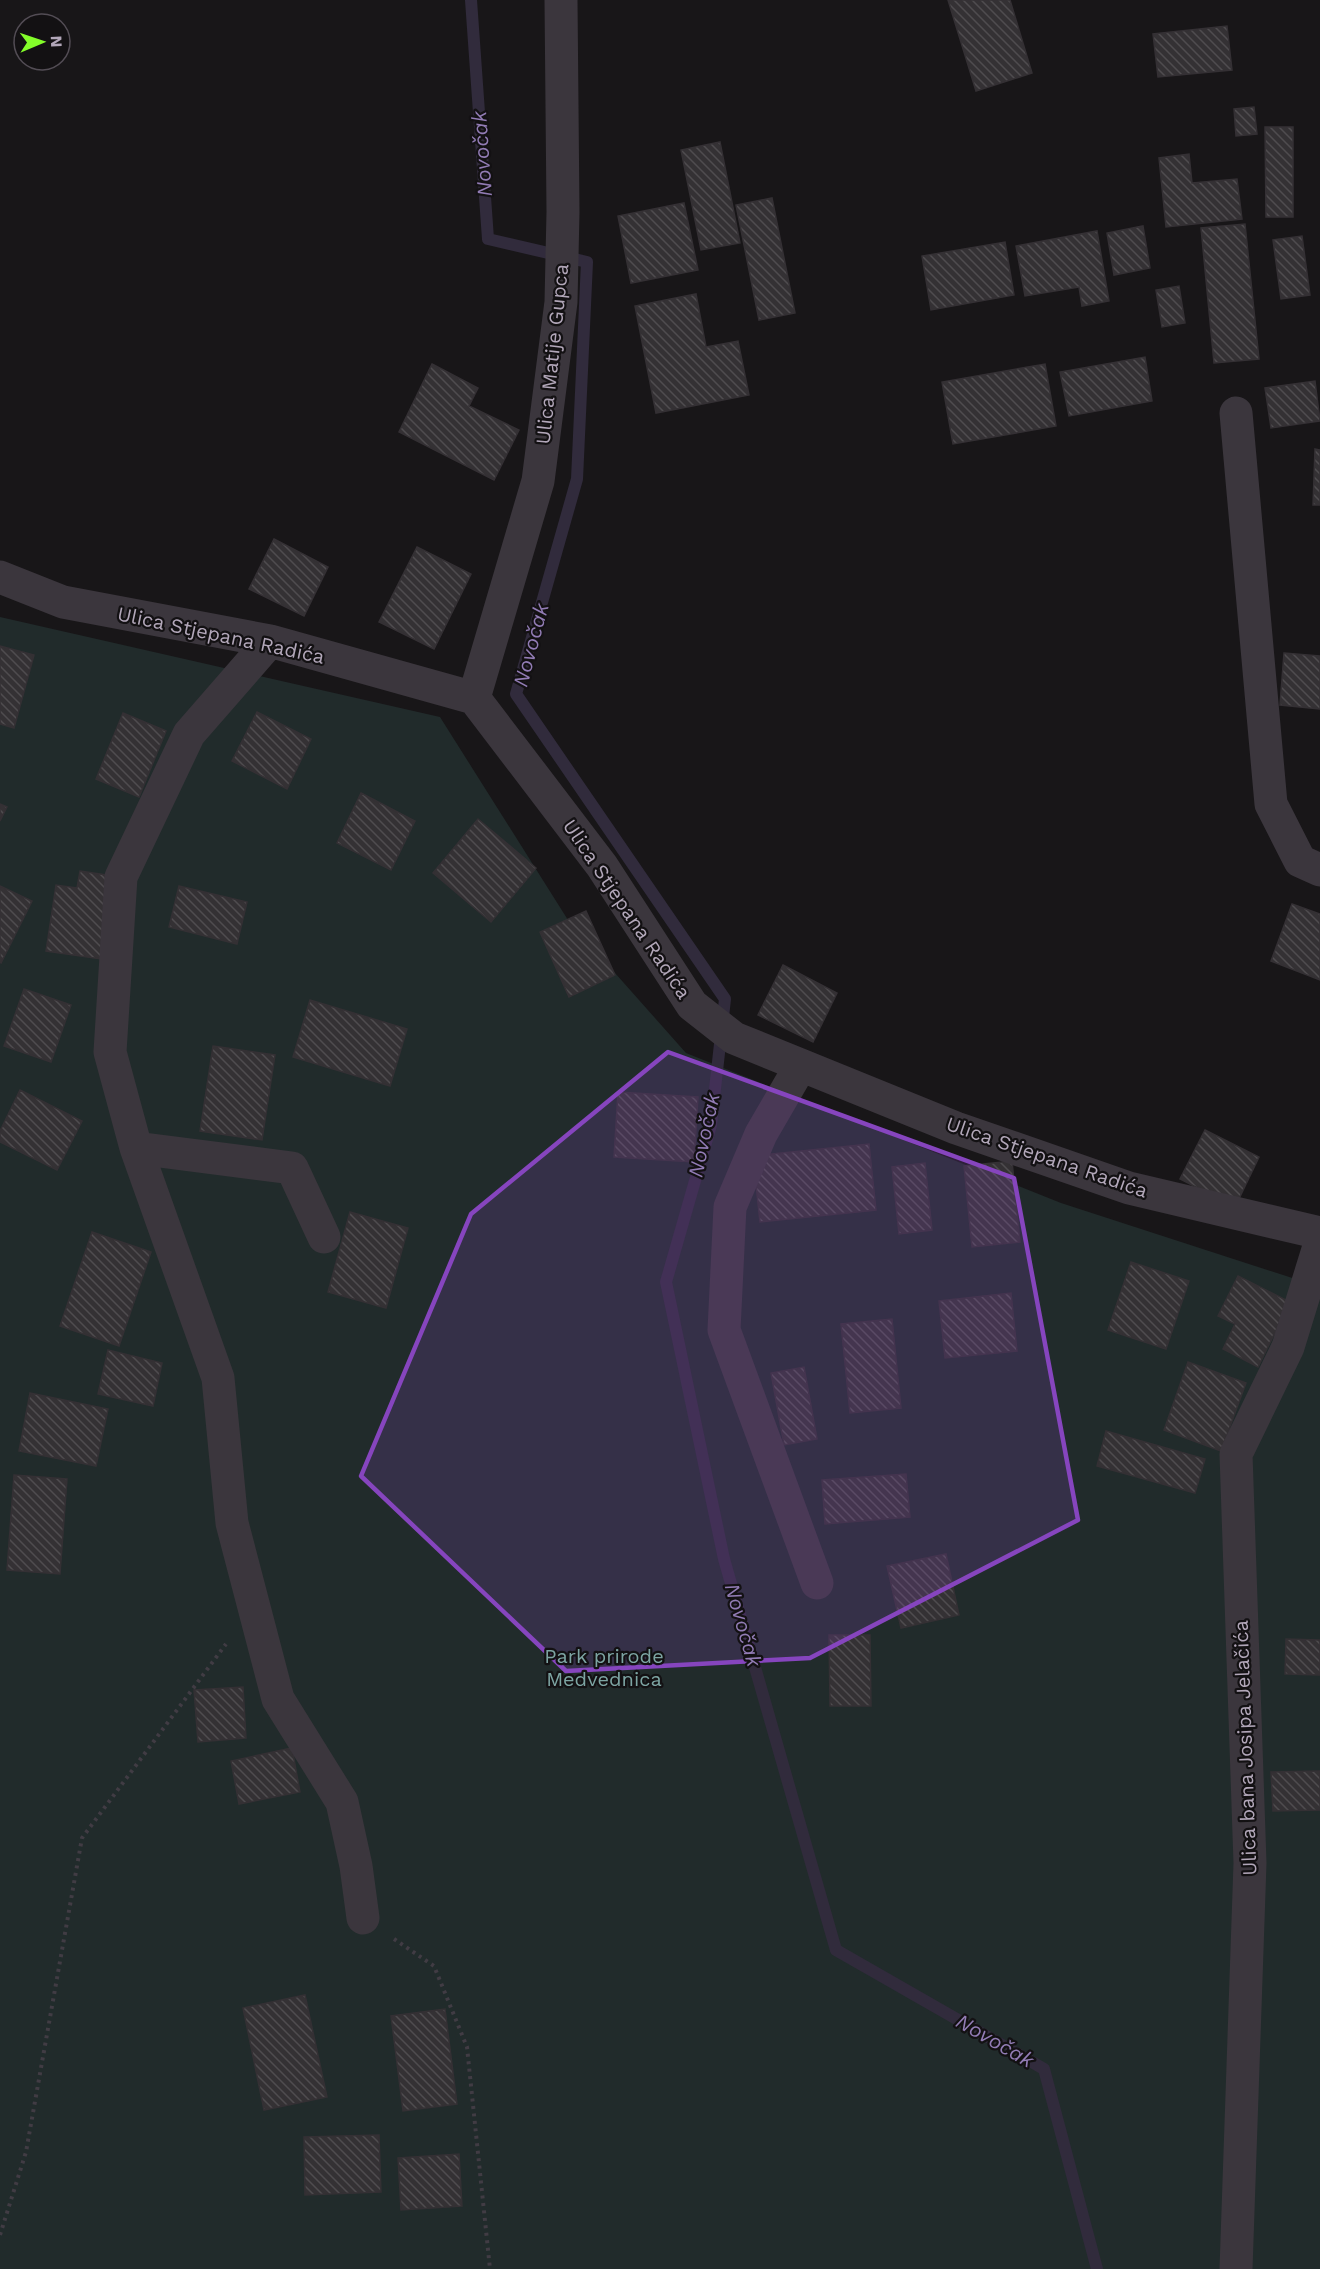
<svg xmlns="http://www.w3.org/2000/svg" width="1320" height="2269" font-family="'Work Sans',sans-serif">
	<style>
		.green { fill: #212b2b }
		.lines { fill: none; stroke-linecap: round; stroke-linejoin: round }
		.stream { stroke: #312b3c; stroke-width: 12 }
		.building { fill: url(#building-back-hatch); stroke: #343034; stroke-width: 1.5 }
		.path { stroke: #413c44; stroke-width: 4; stroke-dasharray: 3 4.5; stroke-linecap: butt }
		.minor { stroke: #3b363d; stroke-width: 33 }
		.marked { fill: #8645be; fill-opacity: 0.2; stroke: #8645be; stroke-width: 4.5; stroke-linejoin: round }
		.labels { text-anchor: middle; stroke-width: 4.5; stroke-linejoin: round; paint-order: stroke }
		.street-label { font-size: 20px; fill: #b2a7b9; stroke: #131113 }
		.park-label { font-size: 20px; fill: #7da5a3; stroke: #131113 }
		.water-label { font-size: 21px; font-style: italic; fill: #927cb5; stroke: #131113 }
	</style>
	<defs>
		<pattern id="building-back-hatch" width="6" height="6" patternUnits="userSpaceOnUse" patternTransform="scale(1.5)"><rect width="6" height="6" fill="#343134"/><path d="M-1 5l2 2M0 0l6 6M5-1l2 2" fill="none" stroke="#4f4c4f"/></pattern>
	</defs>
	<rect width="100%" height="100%" fill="#181618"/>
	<path class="green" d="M0 617 440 717 568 920 686 1053 1061 1203 1320 1287V2269H0Z"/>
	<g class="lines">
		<path class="stream" d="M471 0 488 239 587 262 577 479 516 694 725 999 711 1125 666 1282 724 1559 836 1950 1044 2069 1097 2269"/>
	</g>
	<path class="building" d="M948 0H1010L1032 73 976 91Z
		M1227 26 1232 70 1158 77 1153 34Z
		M1254 107 1257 134 1236 136 1234 109Z
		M1265 127H1293V217H1266Z
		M720 142 740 243 701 250 681 150Z
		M1189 154 1192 183 1237 179 1242 219 1166 227 1159 158Z
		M772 198 795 313 759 320 736 205Z
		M684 203 698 270 631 283 618 216Z
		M1245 224 1259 359 1214 363 1201 228Z
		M1143 226 1150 268 1114 275 1107 233Z
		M1097 231 1109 301 1082 306 1079 287 1025 296 1016 246Z
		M1302 236 1310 295 1281 299 1273 240Z
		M1005 242 1014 295 931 310 922 256Z
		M1179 286 1185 323 1162 327 1156 290Z
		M696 294 706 347 738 341 749 395 656 413 635 306Z
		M1145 357 1152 401 1069 416 1060 372Z
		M432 364 478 388 469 406 519 430 494 480 399 432Z
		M1045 364 1056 426 953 444 942 382Z
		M1315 381 1320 421 1271 428 1265 388Z
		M1315 449 1320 450V505H1313Z
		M274 539 328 567 304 616 249 589Z
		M417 547 471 574 434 649 379 622Z
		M0 646 34 655 14 728 0 724Z
		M1284 653 1320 656V709L1280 705Z
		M257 712 311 739 287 789 232 761Z
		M123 713 166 731 139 797 96 779Z
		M361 793 415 821 391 870 337 843Z
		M0 804 7 807 0 821Z
		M478 819 536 868 491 922 433 873Z
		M80 871 113 876 101 959 46 951 56 885 77 888Z
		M0 886 32 901 1 963 0 962Z
		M179 886 247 902 237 944 169 927Z
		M1292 904 1320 914V980L1271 961Z
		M586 911 615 975 569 997 540 932Z
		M783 965 837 993 813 1042 758 1015Z
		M24 989 71 1005 51 1062 4 1046Z
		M310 1000 407 1029 390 1086 293 1057Z
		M213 1046 275 1055 262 1140 200 1131Z
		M20 1090 82 1121 57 1170 0 1142V1131Z
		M618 1092 698 1097 694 1162 614 1157Z
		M1205 1130 1259 1157 1235 1207 1180 1179Z
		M869 1144 876 1210 760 1222 753 1156Z
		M1012 1161 1020 1242 972 1247 964 1166Z
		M925 1163 932 1230 899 1234 892 1167Z
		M350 1212 408 1228 386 1308 328 1292Z
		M92 1232 151 1252 119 1346 60 1326Z
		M1131 1262 1189 1281 1166 1349 1108 1330Z
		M1238 1276 1290 1302 1258 1367 1223 1349 1235 1324 1218 1316Z
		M1011 1293 1017 1351 945 1358 939 1301Z
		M892 1319 901 1408 850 1413 841 1324Z
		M108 1350 162 1363 153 1406 98 1394Z
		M1188 1362 1246 1383 1221 1451 1164 1430Z
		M804 1367 817 1439 784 1445 771 1373Z
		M30 1393 108 1409 96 1466 19 1451Z
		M1106 1431 1205 1459 1195 1493 1097 1466Z
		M906 1474 910 1517 825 1524 822 1480Z
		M14 1475 67 1479 60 1574 7 1570Z
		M946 1554 959 1615 901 1628 887 1566Z
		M829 1635H870L871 1706H830Z
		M1286 1639 1320 1640V1675L1285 1674Z
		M243 1687 246 1738 198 1742 194 1690Z
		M292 1748 300 1792 239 1804 231 1761Z
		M1320 1771V1810L1273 1811 1271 1772Z
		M305 1995 327 2097 264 2110 243 2008Z
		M445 2009 457 2104 403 2111 391 2016Z
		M379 2135 381 2192 305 2195 304 2137Z
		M459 2154 462 2206 401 2210 398 2158Z"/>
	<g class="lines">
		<path class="path" d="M394 1939 434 1966 467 2047 490 2269
			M0 2235 26 2152 82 1838 226 1644"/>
		<path class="minor" d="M1236 413 1271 804 1300 861 1320 870
			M0 577 63 602 270 641 474 698 602 866 692 1005 734 1038 956 1128 1129 1188 1320 1233
			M270 641 189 734 121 877 110 1052 136 1148 218 1378 232 1523 278 1699 342 1802 356 1866 363 1918
			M474 698 538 481 561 302 563 212 561 0
			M801 1065 761 1134 730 1207 724 1330 817 1583
			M136 1148 292 1168 324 1237
			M1236 2269 1250 1863 1236 1454 1288 1347 1320 1243"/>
	</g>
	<path class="marked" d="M668 1052 1014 1178 1078 1520 810 1658 566 1671 361 1476 471 1214Z"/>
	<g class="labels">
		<g class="street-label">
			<text transform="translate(552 354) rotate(-84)" y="7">Ulica Matije Gupca</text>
			<text transform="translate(221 635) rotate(12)" y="7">Ulica Stjepana Radića</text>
			<text transform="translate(627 909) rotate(56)" y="7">Ulica Stjepana Radića</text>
			<text transform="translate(1047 1157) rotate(19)" y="7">Ulica Stjepana Radića</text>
			<text transform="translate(1245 1748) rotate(-92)" y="7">Ulica bana Josipa Jelačića</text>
		</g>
		<g class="park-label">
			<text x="604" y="1663">Park prirode<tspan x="604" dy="23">Medvednica</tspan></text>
		</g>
		<g class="water-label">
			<text transform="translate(482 154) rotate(-94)" y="7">Novočak</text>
			<text transform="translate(531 645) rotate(-75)" y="7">Novočak</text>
			<text transform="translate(704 1135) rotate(-78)" y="7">Novočak</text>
			<text transform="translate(743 1625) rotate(74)" y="7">Novočak</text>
			<text transform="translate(995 2041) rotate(30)" y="7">Novočak</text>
		</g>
	</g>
	<g transform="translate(42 42) rotate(88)"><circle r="28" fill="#131113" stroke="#534d55" stroke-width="1.5"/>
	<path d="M0-4.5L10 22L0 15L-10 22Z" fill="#83fc2a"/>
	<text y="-9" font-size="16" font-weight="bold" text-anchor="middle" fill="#b2a7b9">N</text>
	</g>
</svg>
